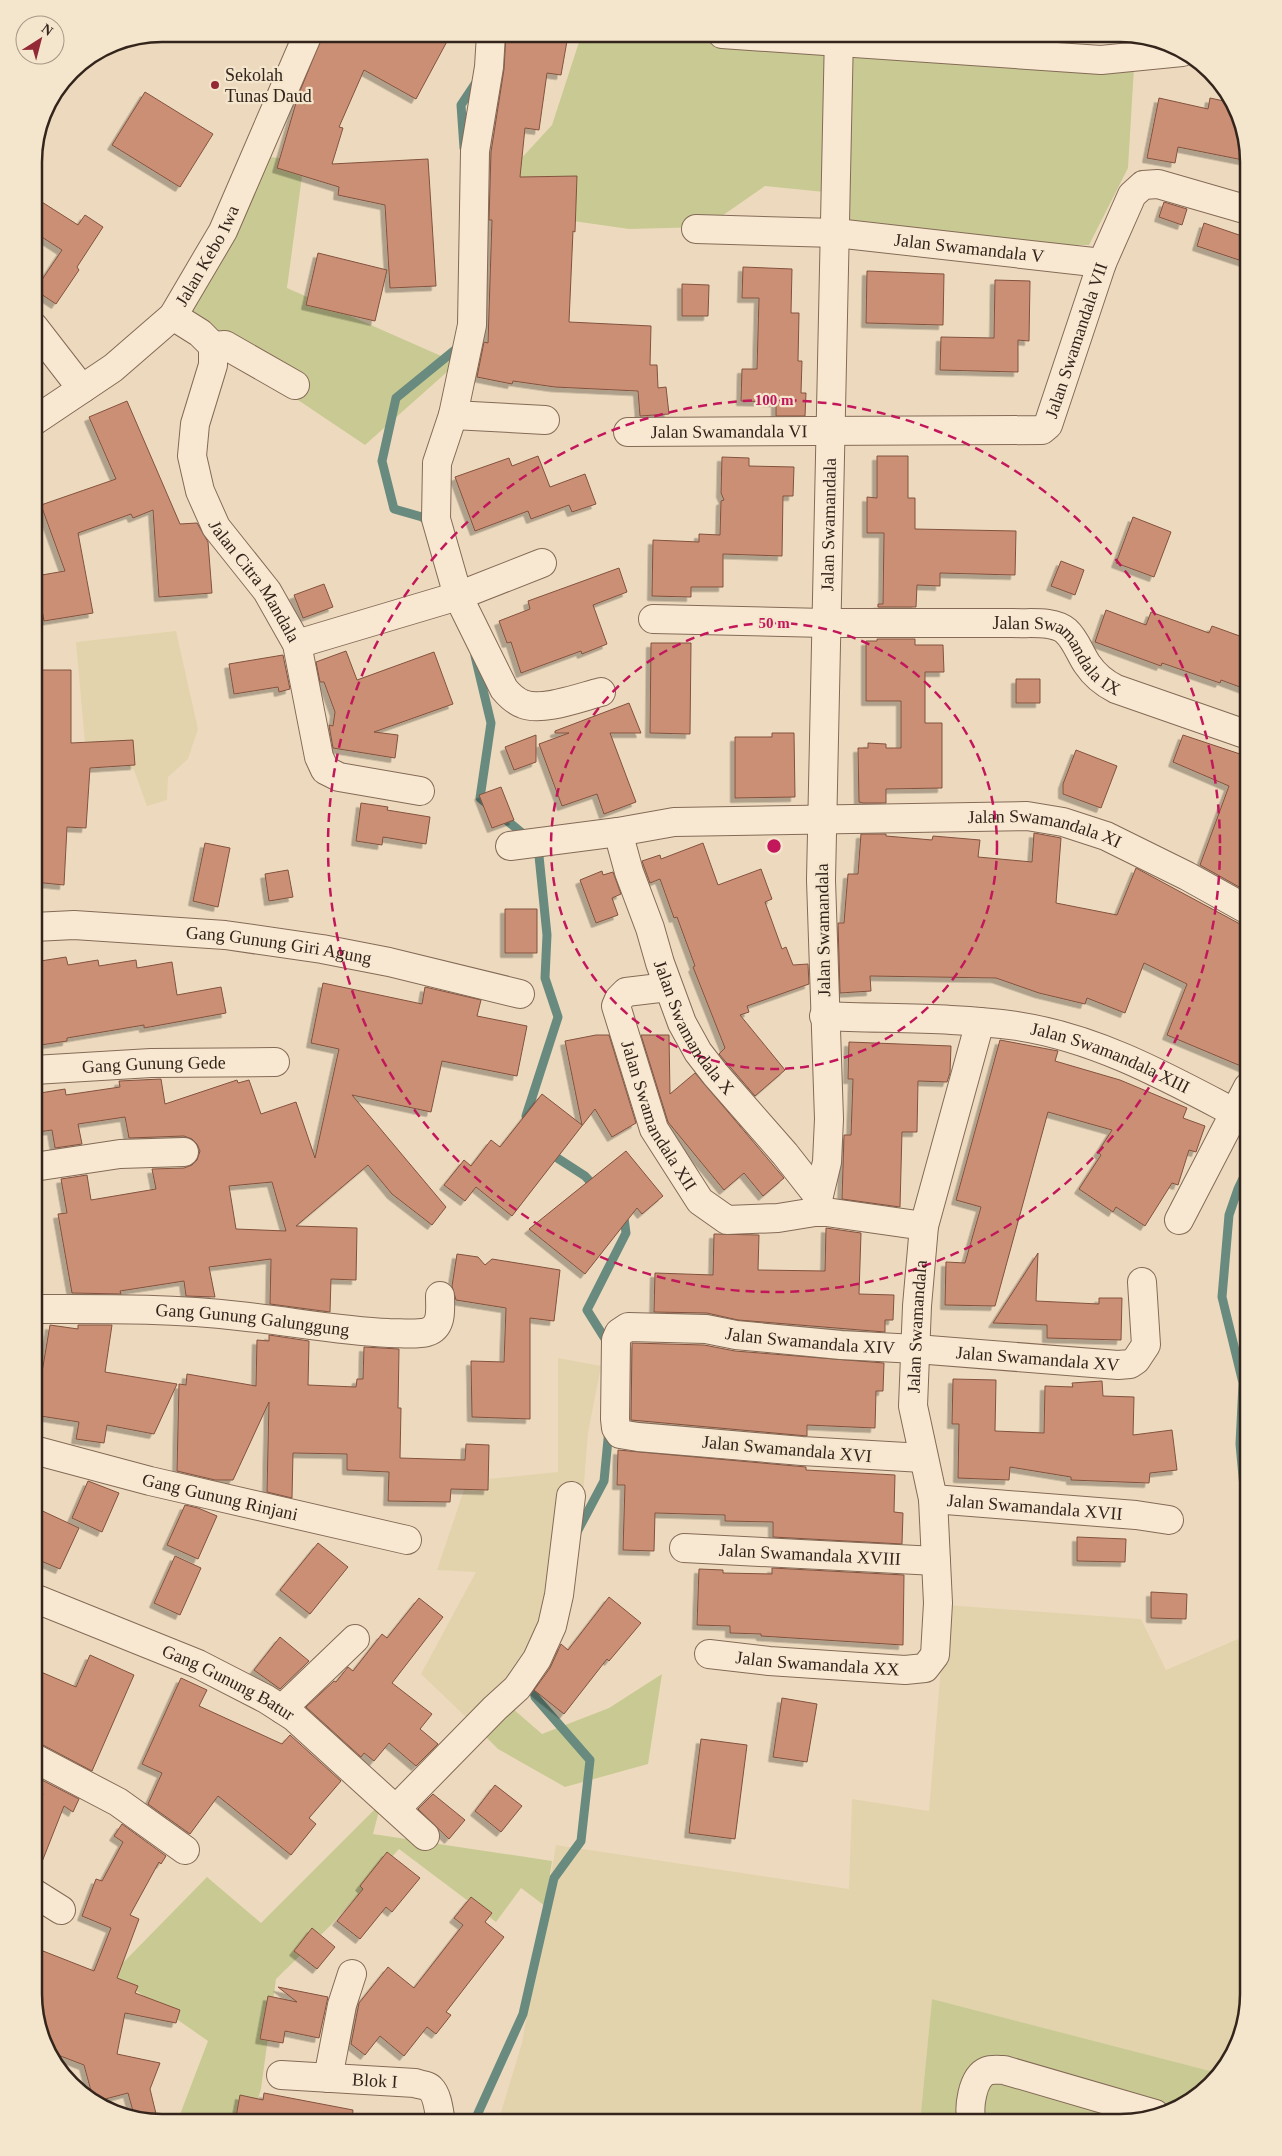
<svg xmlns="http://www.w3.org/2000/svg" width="1282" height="2156" font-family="'Times New Roman',serif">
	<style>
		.farmland { fill: #e2d3ac }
		.green { fill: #c9ca93 }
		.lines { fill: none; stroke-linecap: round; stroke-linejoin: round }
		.stream { stroke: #698b7f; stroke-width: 9 }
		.building { fill: #ca8f74; stroke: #83523e; fill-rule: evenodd; filter: url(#shadow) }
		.minor-casing { stroke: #846a57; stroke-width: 30 }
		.minor { stroke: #f8e8d1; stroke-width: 28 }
		.ring { fill: none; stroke: #c2185b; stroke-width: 2.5; stroke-dasharray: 9 6 }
		.poi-dot { fill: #922935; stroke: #f4e5cd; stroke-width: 2 }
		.labels { text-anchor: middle; stroke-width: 4.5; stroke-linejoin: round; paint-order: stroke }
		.poi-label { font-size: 18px; fill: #34251c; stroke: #f4e5cd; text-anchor: start }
		.street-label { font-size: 18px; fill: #34251c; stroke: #f4e5cd }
		.rim { fill: none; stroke: #34251c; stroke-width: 2.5 }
		.centre { fill: #c2185b; stroke: #f4e5cd; stroke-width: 2.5 }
		.ring-label { font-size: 15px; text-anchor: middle; font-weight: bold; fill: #c2185b; stroke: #f4e5cd; stroke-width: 4.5; stroke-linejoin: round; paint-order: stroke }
	</style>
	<defs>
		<filter id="shadow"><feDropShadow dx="-4.5" dy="4.5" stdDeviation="0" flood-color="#0004"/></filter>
	</defs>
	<rect width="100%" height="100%" fill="#eddabe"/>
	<path class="farmland" d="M176 631 198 729 188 759 168 777 167 800 147 806 134 770 85 743 76 642Z
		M558 1358 601 1366 588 1433 579 1546 544 1675 504 1701 469 1720 421 1674 476 1572 437 1570 467 1481 558 1472Z
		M946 1605 1141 1619 1166 1670 1238 1639 1248 1674V1994L1227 2065 1218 2073 932 1999 920 2122H498L522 2043 556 1845 849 1889 852 1799 929 1811Z"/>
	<path class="green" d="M581 36 848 42 1134 68 1128 168 1089 245 930 244 830 241 834 193 765 186 706 227 629 229 517 213 504 177 552 125Z
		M270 157 304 161 287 288 457 363 365 445 177 319Z
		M662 1674 648 1764 565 1787 498 1749 469 1720 504 1701 542 1734 609 1708Z
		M381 1803 373 1834 552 1861 545 1906 521 1888 496 1922 399 1849 331 1925 276 1979 261 2089 251 2122H185L179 2117 208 2041 112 1974 207 1877 261 1923Z
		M932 1999 1218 2073 1176 2109 1120 2122H920Z"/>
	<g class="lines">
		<path class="stream" d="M464 148 461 105 477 81
			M432 524 422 517 394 509 382 461 396 398 461 345
			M475 656 491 723 480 798 486 803
			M499 814 528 838
			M529 1123 526 1116 558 1017 545 978 547 935 538 846
			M548 1152 585 1176 597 1189
			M609 1345 587 1310 626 1233 624 1218 620 1213
			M1248 1531 1240 1444 1243 1383 1222 1297 1229 1215 1238 1189 1248 1168
			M577 1532 604 1481 609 1429
			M474 2122 523 2014 554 1878 581 1841 590 1760 535 1697 533 1677"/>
	</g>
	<path class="building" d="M323 34H451L416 99 364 70 339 127 343 128 332 164 428 159 436 286 390 288 385 205 338 195 339 187 277 168 298 96Z
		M506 34 567 41 561 75 547 73 539 130 525 128 520 177 577 176 575 232 573 231 569 322 651 326 650 365H657L658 388 666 387 669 414 640 416 638 391 555 387 513 381 512 384 477 377 484 342 488 343 492 220H489L491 152 504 69Z
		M145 92 213 134 180 187 112 145Z
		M1159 98 1208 109 1210 98 1233 103 1248 161 1178 147 1175 163 1147 158Z
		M34 197 78 225 85 215 103 227 77 267 79 270 56 304 35 290 62 250 34 232Z
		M1164 202 1187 209 1182 225 1159 217Z
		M1204 223 1248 238V263L1197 246Z
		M318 253 387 270 375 321 306 305Z
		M743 267 792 269 791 313H799L798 361H802L801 393H806L805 416H776V402L741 401 742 369H757L759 298H742Z
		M867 271 944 274 943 325 866 323Z
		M995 280 1030 281 1029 341 1018 340V372L940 370 941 337 994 338Z
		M682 284 709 285 708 316H682Z
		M127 401 180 524 197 523 208 542 212 593 159 597 153 510 133 518 131 514 78 533 93 613 44 621 36 576 65 571 41 505 116 479 89 417Z
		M538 456 550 487 585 474 596 504 572 512 569 505 531 519 528 511 475 531 455 477 509 458 512 466Z
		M877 456H908V498H915V529L1016 531 1015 575 940 573V586L917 585 916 607H878V604H883L884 533H867V497L877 498Z
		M722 457 749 458V466L794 467 793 496H783L782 556 723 554V587H691V597L652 596 653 540 699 542V534L720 535 721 501 724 500 721 493Z
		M1133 517 1171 532 1154 577 1116 563Z
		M1061 561 1084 570 1075 595 1051 586Z
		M619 568 627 592 593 605 607 644 582 654 581 651 521 673 511 642 507 643 499 621 530 609 528 601Z
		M324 584 333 607 303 618 294 595Z
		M1106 610 1146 625 1151 612 1209 633 1212 626 1248 639V690L1221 680 1220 683 1162 663 1161 666 1095 642Z
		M877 639H915V645H943L944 672H925V723H942V788L886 789V803H863L859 802 858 748H868V743L886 744V748H901V701H866V641H877Z
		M651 643H691L690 734 650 733Z
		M346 651 357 680 434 652 453 704 374 732 398 735 395 758 333 748 329 725 333 726 335 712 324 682H320L316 662Z
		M283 655 290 689 279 692 278 687 234 694 229 664Z
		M34 670H71V743L133 740 135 765 90 768 86 828 67 827 64 885 34 882 36 838H34V821L37 778H35L38 746H34Z
		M1016 679H1040V703H1016Z
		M629 703 641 733H610L636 802 604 814 597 794 562 806 539 744 569 733H555V731Z
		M772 733H794L795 797 735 798V737H772Z
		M536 735V762L514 770 505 747Z
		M1183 735 1240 754 1242 750H1248V892L1200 865 1229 786 1173 762Z
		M1076 750 1117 766 1101 808 1063 794V784Z
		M501 787 514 820 492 828 479 795Z
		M361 803 388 807 387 810 430 817 426 844 383 837 382 845 356 841Z
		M1034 833 1061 838 1056 903 1117 915 1136 868 1240 924 1248 926V1069L1167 1035 1187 984 1144 963 1125 1013 1087 998 1085 1004 1039 993 996 978 870 976 871 991 840 993 838 923H844L848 874H858L861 834H886V836L932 840 933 836 980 840 978 857 1032 862Z
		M205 843 230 848 218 907 193 901Z
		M703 843 718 885 761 869 772 899 765 902 782 949 786 947 793 965 808 964 809 984 747 1006 749 1012 740 1015 785 1070 755 1096 719 1054 725 1048 693 967 695 966 677 917 674 918 660 879 650 883 642 861 660 855 661 859Z
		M288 870 293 897 269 901 265 874Z
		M602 871 603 875 613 872 621 894 612 898 618 915 596 923 580 880Z
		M505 909H537V953H505Z
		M66 957 68 965 98 960 99 966 136 960 137 968 172 962 177 995 221 987 226 1013 144 1028V1025L67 1038V1041L34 1046V962Z
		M323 983 422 1004 425 987 481 1000 477 1016 527 1026 517 1076 442 1061 431 1112 352 1095 446 1207 432 1225 392 1194 368 1165 296 1226 357 1228 356 1280 331 1279 330 1312 270 1304 271 1259 209 1267 215 1297 186 1296 184 1281 120 1291 121 1294 72 1293 58 1214 67 1213 61 1179 87 1175 91 1200 156 1189 152 1169 184 1168 192 1165 197 1160 200 1151 197 1144 192 1139 184 1136 129 1138 125 1117 78 1124 82 1144 55 1148 52 1130 38 1132 34 1094 65 1089 66 1095 120 1087 119 1081 161 1079 165 1104 237 1080 238 1083 249 1080 261 1114 296 1102 315 1158 339 1049 311 1043ZM272 1182 286 1231 236 1229 229 1186Z
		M596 1035H609L636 1123 612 1137 595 1109 512 1216 476 1187 465 1201 444 1185 464 1160 471 1166 491 1140 500 1147 542 1094 582 1125 565 1041Z
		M641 1035H669L670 1094 695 1073 784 1178 763 1196 744 1173 724 1190 668 1122Z
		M1000 1040 1058 1051 1055 1061 1120 1080 1187 1108 1183 1118 1205 1126 1196 1152 1189 1150 1178 1185 1172 1183 1145 1226 1116 1207 1113 1212 1079 1189 1101 1155 1098 1152 1112 1130 1048 1112 995 1306 945 1305 946 1262 965 1263 981 1207 956 1200Z
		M849 1042 951 1046 950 1073 947 1082 918 1081 917 1132H902L900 1207 842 1199 844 1135H851L853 1079H848Z
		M626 1151 663 1196 642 1214 637 1208 585 1274 529 1229Z
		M826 1228 861 1233 859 1294 894 1295 893 1320H885V1332L738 1320 707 1313 654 1312 655 1273 713 1275 714 1234 759 1235 758 1270 825 1271Z
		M1038 1253 1036 1301 1099 1304V1298H1122L1121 1340 1047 1338V1325L993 1323Z
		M457 1254 478 1257 485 1265 492 1259 560 1270 554 1321 530 1318V1419L472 1417 471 1361 504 1362 506 1308 456 1300 452 1286Z
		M50 1325 78 1329V1325H112L105 1372 177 1384 154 1434 107 1425 104 1443 76 1439 79 1422 34 1415V1383L40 1384Z
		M269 1335 309 1341 308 1385 356 1387 357 1379H363L364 1347 399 1349 398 1408H401L400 1458 465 1460 466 1444 489 1445 488 1490 451 1489 450 1502 388 1501 389 1472 347 1470V1454L293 1453 292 1498 267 1492 269 1402 233 1480H215L177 1471 179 1384 186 1385 187 1374 256 1386 257 1340 269 1341Z
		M632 1343 704 1345 735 1351 884 1363 883 1391H876L875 1428 807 1425V1436L631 1420Z
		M953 1379 996 1380 995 1431 1044 1433 1045 1386 1073 1387 1072 1383 1102 1381 1103 1396 1134 1397 1133 1435 1172 1430 1177 1470 1150 1473 1149 1483 1071 1480V1477L1010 1467 1009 1480 958 1478 959 1424H952Z
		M618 1450 806 1467V1470L895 1475 894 1512 903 1513 902 1544 773 1537V1522L725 1521V1515L655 1513 654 1551 623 1550 625 1485H617Z
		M88 1481 119 1493 102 1532 72 1518Z
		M185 1505 198 1508 217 1516 198 1559 167 1545Z
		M34 1507 79 1528 60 1569 34 1558Z
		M1077 1537 1126 1539 1125 1562 1077 1561Z
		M318 1543 348 1567 310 1614 280 1590Z
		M175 1556 201 1568 180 1615 154 1603Z
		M772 1568 904 1575 903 1645 761 1636V1634L730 1633V1626L697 1625 699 1569 723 1570V1573L772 1574Z
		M1151 1592 1187 1594 1186 1619 1151 1618Z
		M609 1597 641 1623 609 1661 607 1659 564 1714 534 1690 550 1668 561 1644 568 1650Z
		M419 1598 443 1617 392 1683 432 1714 420 1729 438 1744 416 1766 389 1743 374 1761 364 1753 361 1757 306 1707 334 1681 336 1682 348 1667 353 1671 382 1634 387 1638Z
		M280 1637 309 1661 280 1689 254 1670Z
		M90 1655 134 1675 92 1771 41 1744 34 1742V1669L76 1687Z
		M181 1678 207 1690 199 1706 282 1744 290 1735 341 1781 309 1818 316 1824 291 1855 218 1796 190 1834 148 1804 162 1773 142 1764Z
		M782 1698 817 1704 807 1762 773 1757Z
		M701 1739 747 1745 735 1839 689 1833Z
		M34 1776 79 1799 73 1812 64 1806 36 1877H34V1820L43 1794 34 1789Z
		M495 1785 522 1806 501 1832 475 1811Z
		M433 1794 465 1820 449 1839 418 1809Z
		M122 1824 166 1856 161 1864 159 1862 130 1915 139 1919 117 1978 138 1986 135 1993 180 2010 176 2023 125 2013 117 2054 160 2063 150 2089 158 2122 134 2115 128 2093 94 2102 84 2065 50 2052 46 2048 34 1994V1976L43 1951 94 1971 111 1928 82 1916 96 1879 102 1881 123 1842 114 1836Z
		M387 1852 420 1878 392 1912 386 1907 360 1939 337 1921 363 1889 360 1886Z
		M471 1897 492 1913 485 1922 504 1937 446 2012 451 2015 436 2034 427 2027 404 2056 380 2036 365 2055 351 2044 359 2003 388 1967 414 1988 463 1925 454 1918Z
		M312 1928 335 1947 317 1969 294 1951Z
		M278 1987 328 1997 319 2038 285 2031 283 2043 260 2039 268 1996 297 2002Z
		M264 2093 353 2110 352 2122H235L240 2095 263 2100Z"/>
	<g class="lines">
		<defs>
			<g id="minor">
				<path d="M491 34 489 67 475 151 472 325 453 415 437 463 436 519 458 596 504 689C509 695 515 701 523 704 542 712 581 697 601 692"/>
				<path d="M722 34 1101 60 1182 52"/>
				<path id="s1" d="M696 229 836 233 1102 263"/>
				<path id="s2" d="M173 316 200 333 213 346V365L195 424 192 456 200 491 216 527 267 591 297 644 319 757 325 770 339 777 420 791"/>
				<path d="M34 327 82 389"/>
				<path d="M213 346 225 345 295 385"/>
				<path d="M453 415 545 420"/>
				<path id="s3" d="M34 421 113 368 173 316 223 231 308 34"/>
				<path id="s4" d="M628 432 1042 430 1048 425 1102 263 1132 195 1143 185 1158 184 1248 210"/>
				<path id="s5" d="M653 619 825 623H1013C1029 624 1053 620 1066 631 1076 640 1080 654 1087 664 1095 676 1104 683 1116 689L1248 735"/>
				<path d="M297 644 458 596 542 563"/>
				<path id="s6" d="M618 832 629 872 650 928 660 963 682 1023 698 1052 715 1074 785 1154 818 1196"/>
				<path id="s7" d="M510 846 618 832 674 822 1027 816 1063 822 1106 836 1187 876 1248 910"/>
				<path id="s8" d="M34 927 74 925 225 935 322 949 389 962 520 994"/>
				<path id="s9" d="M668 987 626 992 619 999 616 1006 654 1129 700 1201 727 1220 778 1218 815 1212H826L924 1226"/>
				<path id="s10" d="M824 1016C888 1019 954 1017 1017 1026 1096 1038 1165 1076 1235 1113"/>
				<path id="s11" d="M34 1070 151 1063 275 1062"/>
				<path d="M34 1167 120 1154 184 1152"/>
				<path id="s12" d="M815 1212 827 1162 829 1119 821 880 839 34"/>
				<path d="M1179 1220 1248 1087"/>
				<path id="s13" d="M34 1309C102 1309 171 1308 239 1316 289 1321 339 1331 389 1333 401 1333 416 1335 427 1332 443 1327 440 1309 440 1296"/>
				<path id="s14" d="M34 1450 150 1481 407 1540"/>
				<path id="s15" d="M923 1458 802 1451 638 1437 620 1434 616 1428 615 1419 616 1340 619 1333 628 1327 706 1329 736 1335 841 1345 916 1349 1118 1365 1130 1364 1136 1360 1146 1345 1142 1282"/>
				<path id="s16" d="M933 1499 1136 1515 1169 1520"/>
				<path id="s17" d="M684 1548 936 1561"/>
				<path id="s18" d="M34 1598 198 1664 266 1699 294 1717 425 1836"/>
				<path id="s19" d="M709 1654 769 1661 905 1670 925 1668 935 1655 938 1603 933 1499 913 1406 917 1306 924 1226 980 1022"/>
				<path d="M282 1709 355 1639"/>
				<path d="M34 1758 118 1802 185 1850"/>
				<path d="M396 1809 495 1708 517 1688 537 1659 552 1626 559 1595 571 1496"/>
				<path d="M34 1893 61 1910"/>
				<path id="s20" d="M281 2075 415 2083C420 2085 428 2085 431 2089 438 2096 439 2113 441 2122"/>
				<path d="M328 2078 342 2005 352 1974"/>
				<path d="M972 2122C968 2109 972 2077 987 2071 992 2069 999 2070 1004 2070L1155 2114"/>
			</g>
		</defs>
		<use href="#minor" class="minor-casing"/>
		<use href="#minor" class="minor"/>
	</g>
	<g class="ring">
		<circle cx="774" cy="846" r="223"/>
		<circle cx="774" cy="846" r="446"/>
	</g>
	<circle class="poi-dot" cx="215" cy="85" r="5"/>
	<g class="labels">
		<g class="poi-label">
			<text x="225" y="81">Sekolah<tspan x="225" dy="21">Tunas Daud</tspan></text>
		</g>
		<g class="street-label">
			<text dy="6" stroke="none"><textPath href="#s1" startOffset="274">Jalan Swamandala V</textPath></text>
			<text dy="6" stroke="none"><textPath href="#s3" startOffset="244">Jalan Kebo Iwa</textPath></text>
			<text dy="6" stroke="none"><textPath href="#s4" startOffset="511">Jalan Swamandala VII</textPath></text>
			<text dy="6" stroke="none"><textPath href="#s4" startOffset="101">Jalan Swamandala VI</textPath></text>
			<text dy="6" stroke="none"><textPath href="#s12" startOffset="689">Jalan Swamandala</textPath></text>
			<text dy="6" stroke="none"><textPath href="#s2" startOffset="305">Jalan Citra Mandala</textPath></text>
			<text dy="6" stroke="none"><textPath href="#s5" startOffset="418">Jalan Swamandala IX</textPath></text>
			<text dy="6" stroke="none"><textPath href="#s7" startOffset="538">Jalan Swamandala XI</textPath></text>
			<text transform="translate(823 930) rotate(-91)" y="6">Jalan Swamandala</text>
			<text dy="6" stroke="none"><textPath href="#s8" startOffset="246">Gang Gunung Giri Agung</textPath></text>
			<text dy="6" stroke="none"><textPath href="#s6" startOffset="211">Jalan Swamandala X</textPath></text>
			<text dy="6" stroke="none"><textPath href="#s10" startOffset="292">Jalan Swamandala XIII</textPath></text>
			<text dy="6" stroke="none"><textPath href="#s11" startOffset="120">Gang Gunung Gede</textPath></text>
			<text dy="6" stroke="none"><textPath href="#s9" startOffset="178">Jalan Swamandala XII</textPath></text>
			<text dy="6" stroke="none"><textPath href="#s13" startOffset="219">Gang Gunung Galunggung</textPath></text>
			<text dy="6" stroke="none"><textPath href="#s19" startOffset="564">Jalan Swamandala</textPath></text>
			<text dy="6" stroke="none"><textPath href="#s15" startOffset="601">Jalan Swamandala XIV</textPath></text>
			<text dy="6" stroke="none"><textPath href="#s15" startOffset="829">Jalan Swamandala XV</textPath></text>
			<text transform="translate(787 1449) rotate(5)" y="6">Jalan Swamandala XVI</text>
			<text dy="6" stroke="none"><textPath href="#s14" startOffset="192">Gang Gunung Rinjani</textPath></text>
			<text dy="6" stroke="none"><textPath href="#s16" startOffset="102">Jalan Swamandala XVII</textPath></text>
			<text dy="6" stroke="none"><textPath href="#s17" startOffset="126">Jalan Swamandala XVIII</textPath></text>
			<text dy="6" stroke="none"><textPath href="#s19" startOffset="109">Jalan Swamandala XX</textPath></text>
			<text dy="6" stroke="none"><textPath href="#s18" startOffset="212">Gang Gunung Batur</textPath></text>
			<text dy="6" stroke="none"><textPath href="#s20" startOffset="94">Blok I</textPath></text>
		</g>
	</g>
	<path d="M0 0H1282V2156H0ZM162 42H1120A120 120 0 0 1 1240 162V1994A120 120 0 0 1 1120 2114H162A120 120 0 0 1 42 1994V162A120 120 0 0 1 162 42Z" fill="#f4e5cd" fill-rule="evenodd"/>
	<path class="rim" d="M162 42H1120A120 120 0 0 1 1240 162V1994A120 120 0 0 1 1120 2114H162A120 120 0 0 1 42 1994V162A120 120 0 0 1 162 42Z"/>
	<circle cx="774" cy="846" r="8" class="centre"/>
	<g class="ring-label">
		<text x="774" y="405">100 m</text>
		<text x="774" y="628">50 m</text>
	</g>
	<g transform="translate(40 40) rotate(36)"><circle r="24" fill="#f4e5cd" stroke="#a79886"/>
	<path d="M0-4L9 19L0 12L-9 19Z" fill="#922935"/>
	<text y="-8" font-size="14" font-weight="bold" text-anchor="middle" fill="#34251c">N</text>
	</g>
</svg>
